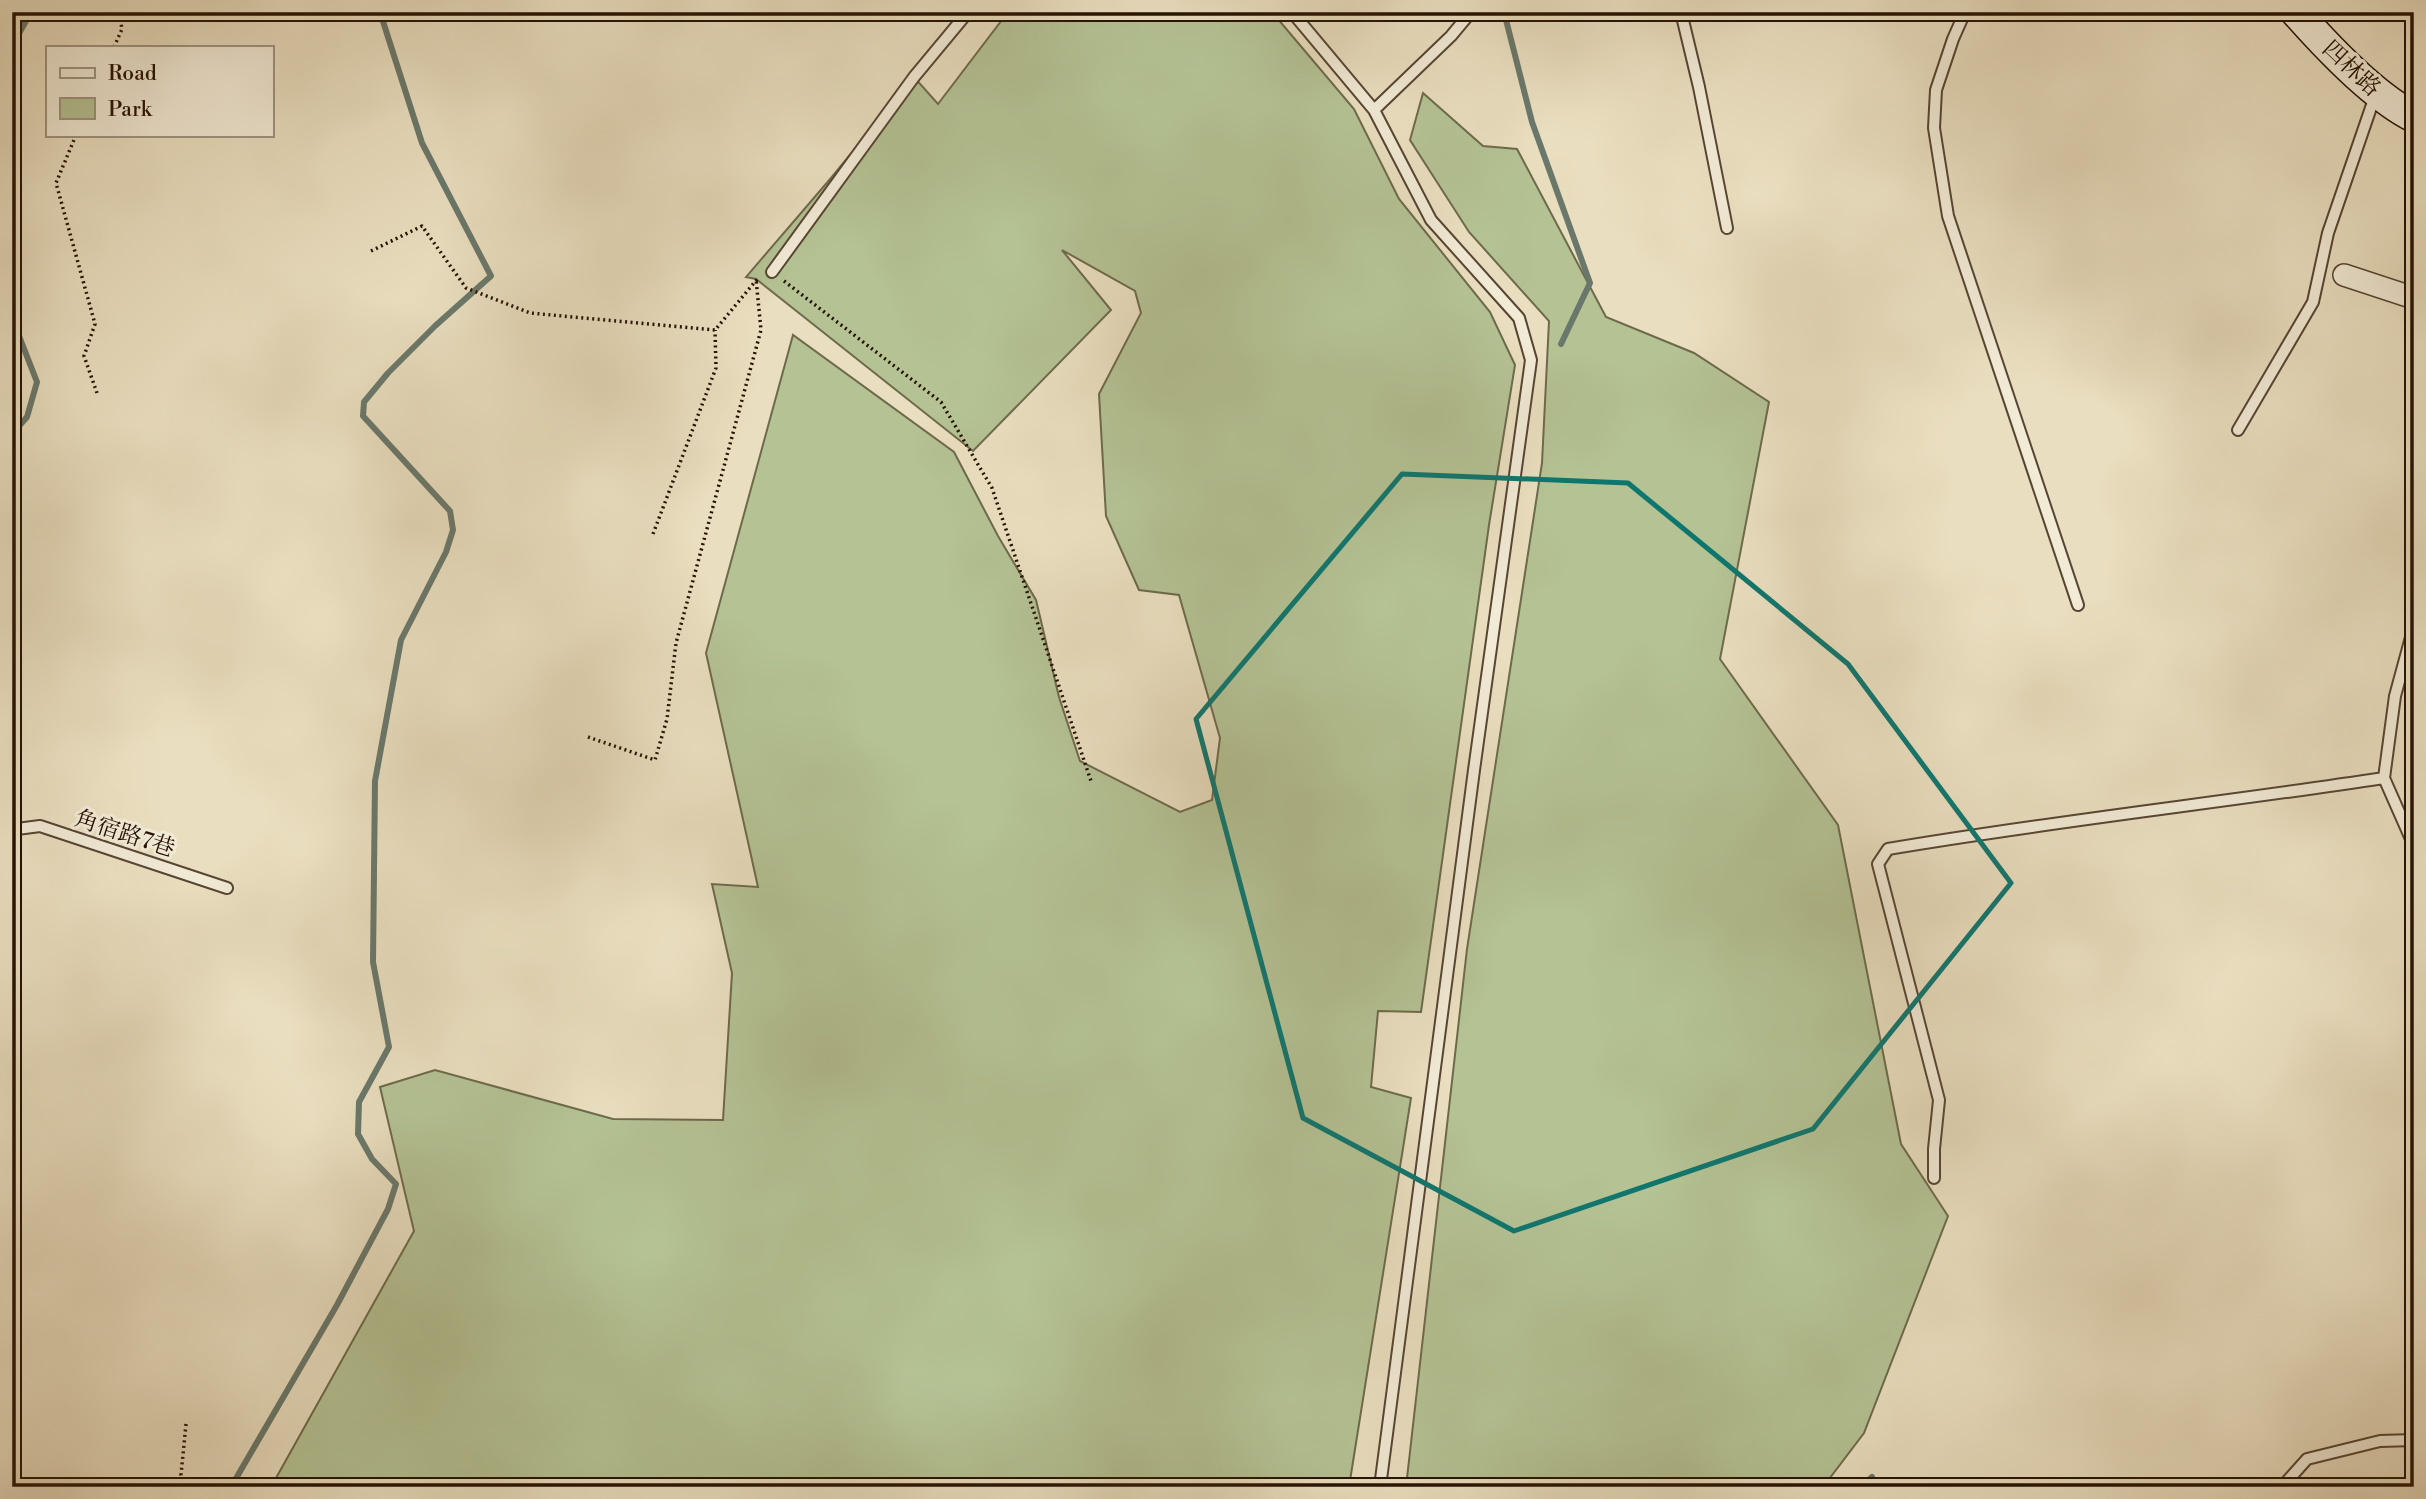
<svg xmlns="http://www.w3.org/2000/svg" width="2426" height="1499" font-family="'Libre Bodoni','Noto Serif TC',serif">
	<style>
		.green { fill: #b4c294; stroke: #6d6a4c; stroke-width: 2 }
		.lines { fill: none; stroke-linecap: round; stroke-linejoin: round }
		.stream { stroke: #6a786b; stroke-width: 6 }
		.lane-casing { stroke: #574533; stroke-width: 14 }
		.street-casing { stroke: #574533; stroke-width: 24 }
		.secondary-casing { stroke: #261204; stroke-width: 33 }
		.path { stroke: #261204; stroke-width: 3.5; stroke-dasharray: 2 3.5; stroke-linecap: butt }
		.lane { stroke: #f1ead5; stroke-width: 10 }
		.street { stroke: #f1ead5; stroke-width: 21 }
		.secondary { stroke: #f1ead5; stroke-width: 30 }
		.marked { fill: none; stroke: #0f766e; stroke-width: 5; stroke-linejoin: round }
		.labels { text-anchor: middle; stroke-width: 6; stroke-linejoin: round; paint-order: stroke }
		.street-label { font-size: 23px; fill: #261204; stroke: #f1ead5 }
	</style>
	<rect width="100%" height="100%" fill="#e9debf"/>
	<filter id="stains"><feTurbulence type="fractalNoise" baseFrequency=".00286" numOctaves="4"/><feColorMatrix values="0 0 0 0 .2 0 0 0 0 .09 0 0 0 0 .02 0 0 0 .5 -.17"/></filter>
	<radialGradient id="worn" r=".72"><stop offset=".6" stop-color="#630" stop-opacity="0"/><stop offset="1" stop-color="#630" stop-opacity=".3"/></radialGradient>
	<path class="green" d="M1008 12H1272L1354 109 1399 199 1490 312 1515 365 1489 525 1421 1012 1378 1011 1371 1087 1411 1098 1349 1487H271L414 1231 380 1087 435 1070 613 1119 723 1120 732 973 712 884 758 887 706 653 793 335 954 452 998 536 1036 600 1059 697 1080 761 1180 812 1212 800 1220 738 1179 595 1139 590 1106 516 1099 394 1141 313 1135 291 1062 250 1111 310 973 451 756 279 746 277 831 178 914 77 938 104Z
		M1423 93 1483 146 1517 149 1606 317 1694 353 1769 402 1720 659 1838 825 1901 1144 1948 1216 1864 1433 1823 1487H1406L1467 949 1542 463 1549 321 1469 232 1410 140Z"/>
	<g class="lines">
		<path class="stream" d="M1504 12 1532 122 1590 283 1561 344
			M12 46 31 12
			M12 318 37 382 27 417 12 434
			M2414 702 2407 722 2410 784 2414 794
			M231 1487 337 1305 388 1209 396 1184 372 1159 358 1134 359 1102 389 1047 373 962 375 781 401 640 446 552 453 530 450 511 363 416 364 402 388 373 435 326 491 276 422 143 380 12
			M1861 1487 1872 1477"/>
		<defs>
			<path id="lane" d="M1292 12 1374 110 1431 220 1519 318 1531 360 1474 770 1380 1487
				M1681 12 1699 87 1727 228
				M1965 12 1953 39 1936 90 1934 128 1948 216 2078 605
				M1374 110 1451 36 1471 12
				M772 272 914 77 968 12
				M2238 430 2313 302 2328 233 2376 93
				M2414 626 2395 696 2384 778 2414 846
				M12 835 17 829 40 826 227 888
				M1934 1178V1149L1939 1100 1878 864 1888 849C2053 821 2219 803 2384 778
				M2282 1487 2307 1459 2380 1441 2414 1440"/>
			<path id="street" d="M2344 275 2414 298"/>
			<path id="secondary" d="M2296 12C2326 46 2374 97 2414 117"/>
		</defs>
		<use href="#lane" class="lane-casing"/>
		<use href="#street" class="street-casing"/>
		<use href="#secondary" class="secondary-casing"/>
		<path class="path" d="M331 12 336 16
			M114 47 122 29 119 12
			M76 135 56 183 95 324 84 356 97 393
			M371 251 422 226 466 288 530 313 715 330 759 277
			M784 281 941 402 992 488 1091 781
			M653 534 716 368 715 330
			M588 737 655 760 667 719 676 643 761 330 756 279
			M186 1424 181 1475 187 1487"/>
		<use href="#lane" class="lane"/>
		<use href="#street" class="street"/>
		<use href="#secondary" class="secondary"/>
	</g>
	<path class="marked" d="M1402 474 1628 483 1848 664 2011 883 1813 1129 1514 1231 1303 1118 1196 719Z"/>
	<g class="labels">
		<g class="street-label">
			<text transform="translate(2352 68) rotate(43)" y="8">四林路</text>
			<text transform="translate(125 833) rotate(18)" y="8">角宿路7巷</text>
		</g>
	</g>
	<rect width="2426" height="1499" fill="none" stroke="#e9debf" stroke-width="42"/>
	<rect x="14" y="14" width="2398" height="1471" fill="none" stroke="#261204" stroke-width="3.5"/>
	<rect x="21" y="21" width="2384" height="1457" fill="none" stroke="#261204" stroke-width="2"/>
	<rect x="46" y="46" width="228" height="91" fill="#f1ead5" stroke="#a09481" stroke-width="2"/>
	<rect x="60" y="68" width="35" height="10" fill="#f1ead5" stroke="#a09481" stroke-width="2"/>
	<text x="108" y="80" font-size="21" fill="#261204">Road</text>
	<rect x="60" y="98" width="35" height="21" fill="#b4c294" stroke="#a09481" stroke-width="2"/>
	<text x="108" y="116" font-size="21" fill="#261204">Park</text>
	<rect width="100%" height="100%" filter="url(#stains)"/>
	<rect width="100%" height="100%" fill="url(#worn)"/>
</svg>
